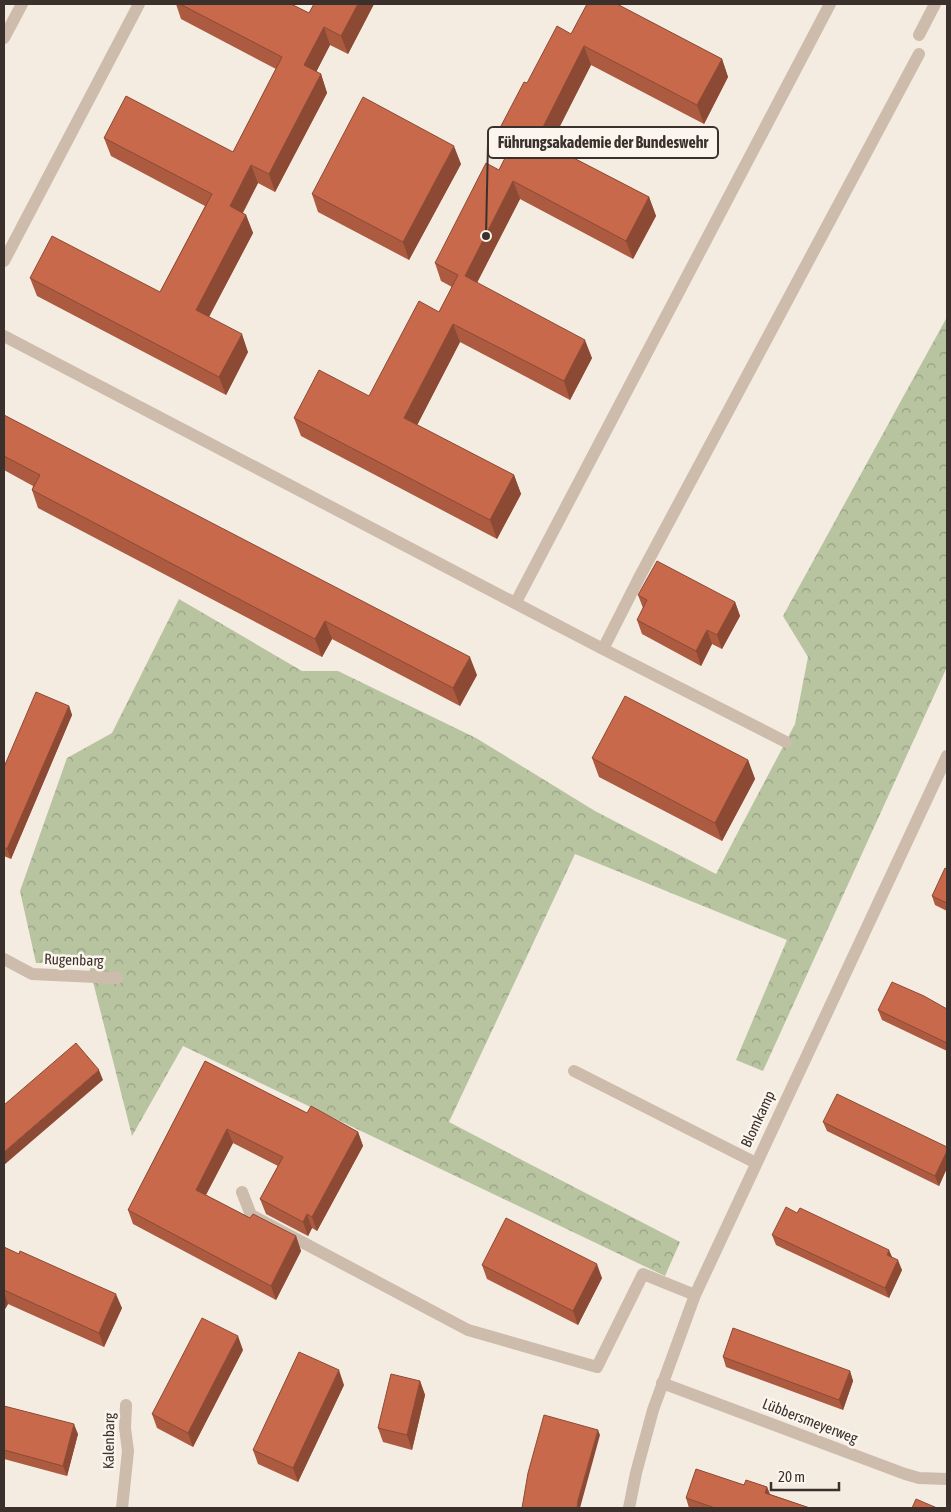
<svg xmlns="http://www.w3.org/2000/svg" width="951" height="1512" font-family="'Asap Condensed',sans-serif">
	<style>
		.forest { fill: url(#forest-crowns) }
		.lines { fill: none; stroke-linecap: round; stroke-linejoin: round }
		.minor { stroke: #cdbbac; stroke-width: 12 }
		.wall { fill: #ac5a40 }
		.shaded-wall { fill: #8c4a34 }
		.building { fill: #c8694b; stroke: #8c4a34 }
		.labels { text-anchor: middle; stroke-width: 5; stroke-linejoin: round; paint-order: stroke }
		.street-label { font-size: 15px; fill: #3b302b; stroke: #fbf5ee }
		.leader { fill: none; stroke: #3b302b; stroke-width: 2 }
		.callout-dot { fill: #3b302b; stroke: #fbf5ee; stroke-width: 2 }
		.callout { fill: #fbf5ee; stroke: #3b302b; stroke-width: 2 }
		.callout-label { font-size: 16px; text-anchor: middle; font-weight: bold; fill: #3b302b }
	</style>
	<defs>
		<pattern id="forest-crowns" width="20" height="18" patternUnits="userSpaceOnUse" patternTransform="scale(1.25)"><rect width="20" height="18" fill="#b8c4a0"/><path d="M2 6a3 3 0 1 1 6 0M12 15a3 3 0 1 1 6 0" fill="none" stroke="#97a083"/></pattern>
	</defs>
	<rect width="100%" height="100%" fill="#f4ebe1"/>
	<path class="forest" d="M947 317V667L763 1071 736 1060 787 940 575 854 449 1122 680 1242 665 1276 183 1046 132 1136 88 962 36 963 20 891 67 758 112 733 179 599 302 671H338L476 738 595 811 716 874 795 724 808 657 783 616Z"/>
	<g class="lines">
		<path class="minor" d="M919 35 935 4
			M4 38 22 4
			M4 261 139 4
			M4 336 603 649 786 742
			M516 602 830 4
			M603 649 640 576 919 54
			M4 959 32 974 117 978
			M574 1071 756 1163
			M242 1192 251 1215 468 1330 597 1367 643 1274 695 1295
			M662 1383 905 1474 919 1478 947 1479
			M122 1508 128 1451 125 1428 126 1405
			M629 1508 636 1473 653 1410 695 1295 947 756"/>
	</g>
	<path class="wall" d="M176 4H291L309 13 314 4H374L348 54 330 45 316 72 321 74 327 93 275 192 258 183 243 213 246 215 253 233 209 317 248 352 226 395 37 296 30 278 160 292 205 206 111 156 104 138 233 152 276 69 181 19Z
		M621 4 620 6 722 59 728 77 704 124 591 65 550 146 649 197 656 216 633 259 520 199 477 283 592 358 570 400 460 342 417 425 514 475 521 494 497 539 301 436 294 418 369 396 439 312 452 287 441 281 435 263 499 170 511 146 508 144 501 126 527 83 571 34Z
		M461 164 409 260 318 212 312 194Z
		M4 415 477 675 460 706 332 639 322 657 38 508 32 490 33 486 4 470Z
		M638 595 735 602 740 616 722 649 712 644 701 666 642 634 637 620 643 608Z
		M69 706 72 715 11 859 4 856V767Z
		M592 758 748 760 755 779 722 841 599 777Z
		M947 869V911L935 905 932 896Z
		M947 1009V1051L882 1020 878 1010Z
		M205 1061 307 1113 358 1132 363 1146 317 1231 312 1228 308 1236 266 1214 260 1199 278 1166 233 1143 206 1195 250 1218 296 1236 301 1251 276 1300 133 1224 128 1210Z
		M823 1122 947 1147V1168L939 1186 827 1131Z
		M772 1235 892 1257 902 1270 889 1298 776 1245Z
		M4 1247 122 1308 104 1347 8 1304 5 1309 4 1308Z
		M482 1265 602 1278 578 1325 487 1279Z
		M243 1350 193 1447 157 1428 152 1414Z
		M723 1357 850 1371 853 1381 843 1410 726 1367Z
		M420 1381 425 1395 412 1450 383 1442 378 1428Z
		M344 1385 298 1482 258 1464 253 1450Z
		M4 1406 78 1434 67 1476 4 1459Z
		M744 1485 767 1487 770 1494 810 1508H689L686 1498Z"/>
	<path class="shaded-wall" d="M358 4H374L348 54 341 36Z
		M324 27 330 45 310 84 304 65Z
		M584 46 591 65 544 157 537 139Z
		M722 59 728 77 704 124 697 105Z
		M321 74 327 93 275 192 269 174Z
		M454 146 461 164 409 260 403 242Z
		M251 165 258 183 236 225 230 206Z
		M513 181 520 199 471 294 465 276Z
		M649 197 656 216 633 259 626 241Z
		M246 215 253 233 203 328 196 310Z
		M453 324 460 342 411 437 404 418Z
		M242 334 248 352 226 395 219 377Z
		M585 340 592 358 570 400 564 381Z
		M514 475 521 494 497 539 490 520Z
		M735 602 740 616 722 649 717 635Z
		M325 621 332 639 322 657 315 639Z
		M707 630 712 644 701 666 696 651Z
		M470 657 477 675 460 706 453 688Z
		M69 706 72 715 11 859 7 849Z
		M748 760 755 779 722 841 715 823Z
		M99 1070 103 1080 4 1165V1152Z
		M227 1129 233 1143 201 1204 196 1190Z
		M358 1132 363 1146 317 1231 312 1217Z
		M947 1151V1168L939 1186 935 1176Z
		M307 1214 312 1228 308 1236 303 1222Z
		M296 1236 301 1251 276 1300 271 1286Z
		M889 1250 893 1259 887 1255Z
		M898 1260 902 1270 889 1298 885 1288Z
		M597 1264 602 1278 578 1325 573 1311Z
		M4 1292 8 1304 5 1309 4 1304Z
		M116 1294 122 1308 104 1347 99 1333Z
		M238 1336 243 1350 193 1447 188 1433Z
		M339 1370 344 1385 298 1482 293 1468Z
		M850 1371 853 1381 843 1410 839 1400Z
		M420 1381 425 1395 412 1450 407 1435Z
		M74 1424 78 1434 67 1476 63 1466Z
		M598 1430 600 1435 580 1508H577L578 1500Z
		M767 1487 771 1497 765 1493Z"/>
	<path class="building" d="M180 4H291L309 13 314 4H358L341 36 324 27 304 65 321 74 269 174 251 165 230 206 246 215 196 310 242 334 219 377 30 278 52 236 160 292 212 194 104 138 126 96 233 152 282 57Z
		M587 4H617L722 59 697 105 584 46 537 139 649 197 626 241 513 181 465 276 585 340 564 381 453 324 404 418 514 475 490 520 294 418 319 370 369 396 419 301 439 312 458 275 435 263 486 163 499 170 517 134 501 126 524 82 527 83 557 26 571 34Z
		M363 97 454 146 403 242 312 194Z
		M4 415 470 657 453 688 325 621 315 639 32 490 40 475 4 456Z
		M657 561 735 602 717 635 707 630 696 651 637 620 647 600 638 595Z
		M36 692 69 706 7 849 4 847V767Z
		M625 696 748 760 715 823 592 758Z
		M945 868 947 869V903L932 896Z
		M892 982 924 996 947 1009V1043L878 1010Z
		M76 1043 99 1070 4 1152V1105Z
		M205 1061 307 1113 311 1106 358 1132 312 1217 307 1214 303 1222 260 1199 283 1157 227 1129 196 1190 250 1218 253 1214 296 1236 271 1286 128 1210Z
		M837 1094 947 1147V1151L935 1176 823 1122Z
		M786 1207 797 1213 800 1208 889 1250 887 1255 898 1260 885 1288 772 1235Z
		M506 1218 597 1264 573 1311 482 1265Z
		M4 1247 19 1254 20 1251 116 1294 99 1333 4 1290Z
		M202 1318 238 1336 188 1433 152 1414Z
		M733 1328 850 1371 839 1400 723 1357Z
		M299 1352 339 1370 293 1468 253 1450Z
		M391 1374 420 1381 407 1435 378 1428Z
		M4 1406 74 1424 63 1466 4 1450Z
		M544 1415 598 1430 578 1500 577 1508H522L528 1473Z
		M696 1469 744 1485 746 1480 767 1487 765 1493 810 1508H715L686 1498Z
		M916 1499 937 1508H912Z"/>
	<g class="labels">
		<g class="street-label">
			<text transform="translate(74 960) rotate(2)" y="5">Rugenbarg</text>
			<text transform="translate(758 1119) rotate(-65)" y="5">Blomkamp</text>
			<text transform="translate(810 1421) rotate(21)" y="5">Lübbersmeyerweg</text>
			<text transform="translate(109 1441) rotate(-89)" y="5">Kalenbarg</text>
		</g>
	</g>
	<path class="leader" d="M486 236L488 143"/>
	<circle class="callout-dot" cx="486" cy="236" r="5"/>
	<rect class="callout" x="488" y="127" width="230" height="31" rx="5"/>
	<g class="callout-label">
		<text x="603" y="148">Führungsakademie der Bundeswehr</text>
	</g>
	<rect width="951" height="1512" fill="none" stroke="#3b302b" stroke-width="10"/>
	<path d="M771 1482v8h68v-8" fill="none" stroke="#3b302b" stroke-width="2.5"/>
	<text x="778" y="1482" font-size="15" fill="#3b302b" stroke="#fbf5ee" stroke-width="4" paint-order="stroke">20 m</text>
</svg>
